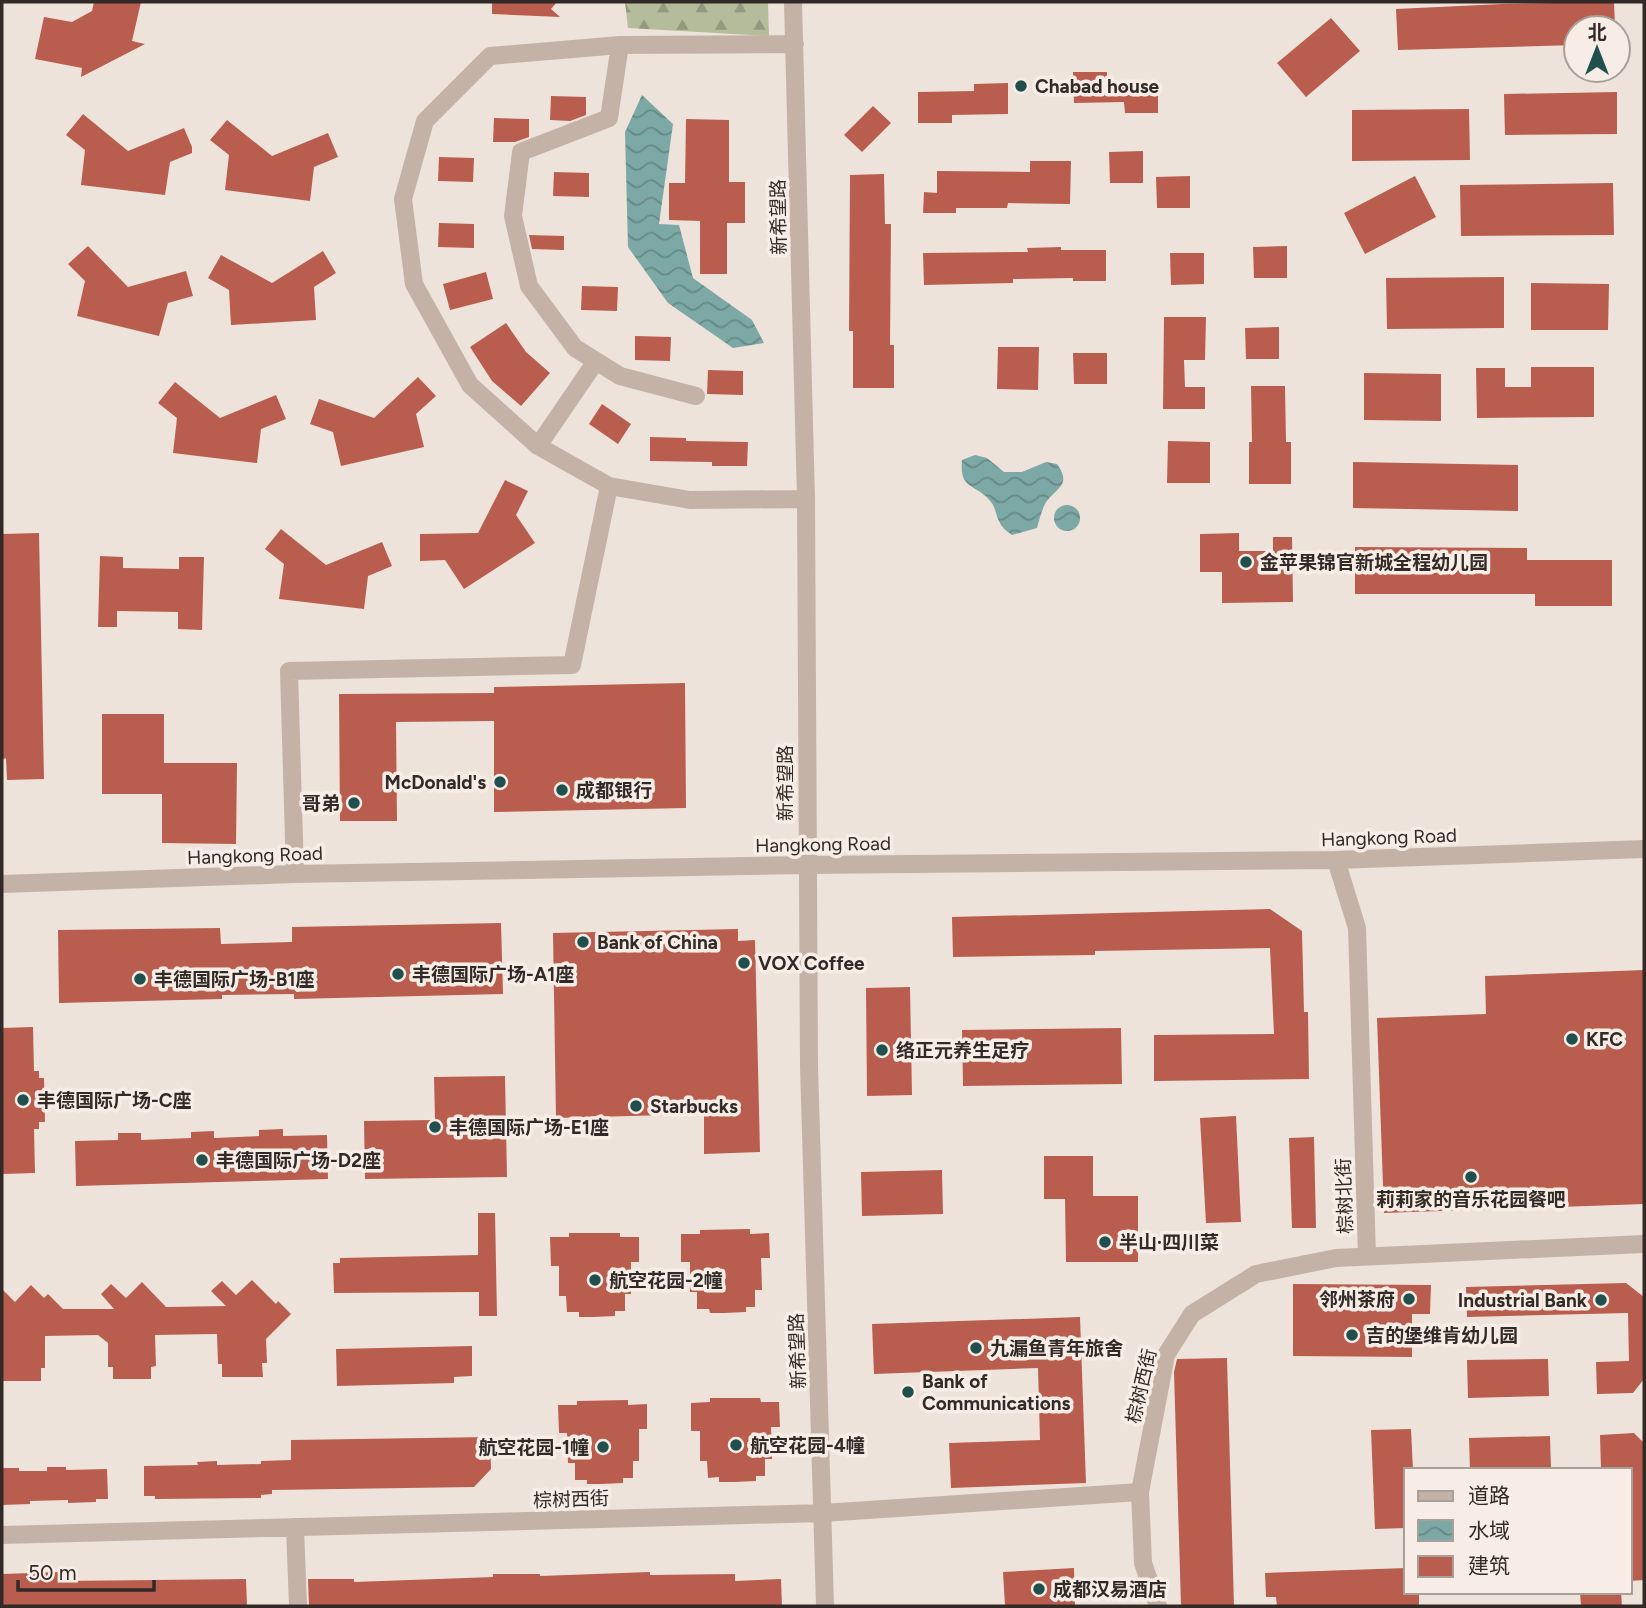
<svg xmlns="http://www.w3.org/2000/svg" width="1646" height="1608" font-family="Figtree,'Noto Sans SC',sans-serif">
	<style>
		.forest { fill: url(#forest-firs) }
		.water { fill: url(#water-waves) }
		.building { fill: #b95e4e }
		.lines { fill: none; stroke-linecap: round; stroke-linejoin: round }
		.street { stroke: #c5b2a7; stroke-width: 18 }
		.poi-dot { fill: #214f4e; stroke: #f7ede6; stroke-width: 2.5 }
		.labels { text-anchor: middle; stroke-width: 7; stroke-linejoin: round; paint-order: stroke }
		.poi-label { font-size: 19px; font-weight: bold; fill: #322a27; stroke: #f7ede6; text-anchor: start }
		.street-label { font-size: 19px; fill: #322a27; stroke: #f7ede6 }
	</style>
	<defs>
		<pattern id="forest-firs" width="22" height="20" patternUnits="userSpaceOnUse" patternTransform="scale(1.75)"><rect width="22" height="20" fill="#b4bc9c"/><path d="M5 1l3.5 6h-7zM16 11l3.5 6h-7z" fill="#93997f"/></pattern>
		<pattern id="water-waves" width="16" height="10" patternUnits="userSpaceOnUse" patternTransform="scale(1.75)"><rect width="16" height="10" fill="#7ca8a6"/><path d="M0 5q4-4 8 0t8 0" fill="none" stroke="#668987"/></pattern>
	</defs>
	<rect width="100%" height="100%" fill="#eee3da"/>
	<path class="forest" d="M625 2H768L769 36 628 28Z"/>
	<path class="water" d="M642 95 673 124 659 224 679 225 693 278 752 320 764 343 733 348 668 303 628 247 625 132Z
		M975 455 987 458 1004 472H1022L1046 462 1057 464C1074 487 1052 489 1044 506 1041 513 1039 521 1037 528L1012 535C1008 532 1002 528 1000 523 996 517 996 508 991 502 976 483 959 491 962 460Z
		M1054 518a13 13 0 1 1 26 0a13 13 0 1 1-26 0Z"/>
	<path class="building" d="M94 2H141L132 41 145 44 81 77 82 68 35 59 44 17 72 22 92 11Z
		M492 2H557L551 9 560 17 492 14Z
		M1614 2 1615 28H1576V45L1398 50 1396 9 1502 4Z
		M1331 18 1360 51 1306 97 1277 63Z
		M1073 72H1107V82H1158V113H1125L1124 102 1074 103Z
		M1008 83V114L952 115V123H918V92L974 91V84Z
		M1617 92V134L1505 135 1504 94Z
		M551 96 586 97V115L570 121 550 120Z
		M873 106 891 123 862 152 844 135Z
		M1469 109 1470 160 1352 161V110Z
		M83 114 128 151 184 128 192 147V153L170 162 165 195 81 185 85 150 66 135Z
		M494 118 529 119V137L515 142H493Z
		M686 119 729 120V182H745V223H727V274H700V221L669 220V183H685Z
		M227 120 272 156 328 133 338 157 314 167 310 201 225 190 229 155 210 140Z
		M1143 151V183H1110L1109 152Z
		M439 157 474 158 473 182 438 181Z
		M1030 161H1071L1070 204 1008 203 1007 208H956V213H923L924 192 937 193V171L1030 172Z
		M554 172 589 173V197L553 196Z
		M884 174 885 224H891L890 345H894V388H853V331H849L850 175Z
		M1190 176V208H1157L1156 177Z
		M1415 176 1436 217 1365 254 1344 213Z
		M1613 183 1614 235 1461 236 1460 185Z
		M439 223 474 224V248L438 247Z
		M529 235 564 236V250L532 249Z
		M88 246 128 287 186 271 193 296 168 303 159 336 77 316 85 281 68 264Z
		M1287 246V278H1254L1253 247Z
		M1061 247V250H1106V281H1073V278L1013 279V283L924 285 923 253 1028 252 1027 248Z
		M323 251 336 273 314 287 316 320 231 325 229 290 208 278 221 255 272 283Z
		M1170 253H1204V284L1171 285Z
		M486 272 493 299 450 310 443 284Z
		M1504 277V328L1387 329 1386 278Z
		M1531 283 1609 284 1608 330H1531Z
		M582 286 618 287 617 311 581 310Z
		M1164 317H1206L1205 360H1184L1185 387H1205V409H1163Z
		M506 323 526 352 550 373 521 406 492 381 470 347Z
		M1279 327V359H1246L1245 328Z
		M635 336 671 337 670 361 635 360Z
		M998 347H1039L1038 390 997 389Z
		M1073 353H1107V384H1074Z
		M1531 367H1594V417L1477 418 1476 368H1505V387H1531Z
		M708 370 743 371V395L707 394Z
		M1364 373 1441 374V421L1364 420Z
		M418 377 436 396 416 414 424 447 341 466 333 432 310 424 319 399 374 418Z
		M175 382 220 418 276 395 286 419 261 429 257 463 173 453 177 418 158 403Z
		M1251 386H1285L1286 442H1291V484H1249V442H1252Z
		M602 404 631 424 618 444 589 424Z
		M650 437 686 438V441L748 442 747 466H712V462L650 461Z
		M1168 441 1210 442V483H1167Z
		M1353 462 1518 465V511L1353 508Z
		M505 480 528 491 516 515 535 543 464 589 445 560 420 561V534L478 533Z
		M281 529 326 565 382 542 392 566 368 576 364 609 279 599 284 564 265 549Z
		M39 533 44 779 7 780 6 758 2 760V534Z
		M1239 533V551H1273V537H1292L1293 602 1222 603V572H1200V534Z
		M1355 547 1527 548V560H1612V606H1535V594H1355Z
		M100 556 123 557V568L179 569V557H204L202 630 178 629V612L117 611V627H98Z
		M685 683 686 808 494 812V721L396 722 397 821H340L339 694 494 693V687Z
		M102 714H164V763H237L236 844 162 843V794H102Z
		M1270 909 1302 931 1304 1012H1308L1309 1079 1154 1081V1035L1274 1034 1270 948 1095 951V955L953 957 952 917Z
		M501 923 503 994 294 999V994L222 995V999L59 1003 58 930 220 928 221 944 292 942V927Z
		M738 929V941L755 940 760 1152 704 1154V1114L556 1118 553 933Z
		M1644 970V1204L1384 1213 1377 1018 1486 1014 1485 976Z
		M910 987 912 1095 867 1096 866 988Z
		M33 1027 34 1071H39V1078H44L45 1122H39V1129H34L35 1173 2 1174V1028Z
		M1121 1028 1122 1084 963 1086 962 1030Z
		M505 1076 507 1177 365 1179 364 1121 435 1120 434 1077Z
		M1236 1116 1241 1222 1206 1223 1200 1118Z
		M283 1129V1136L327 1135 328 1179 76 1186 75 1141 118 1140V1133H141V1140L191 1138V1132L214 1131V1138L259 1136V1130Z
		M1314 1137 1316 1228H1292L1289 1138Z
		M1044 1156H1093V1196H1138V1262H1066L1065 1199H1044Z
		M942 1170 943 1214 862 1216 861 1172Z
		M478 1213H495L497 1316H479V1292L334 1293 333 1263H340V1258L478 1255Z
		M750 1229V1234L769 1233 770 1258H761L762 1290H755V1307H746V1312L724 1313H710L709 1309H697V1292H690V1262H681V1234H700V1230Z
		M569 1233H620V1237H639V1262H631V1294H625V1311H615V1316L593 1317H579V1312H567L566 1296H559V1266H551L550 1237H569Z
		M252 1280 276 1304 278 1301 291 1314 266 1339 267 1363H262L263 1377H222V1364H218L217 1334 155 1335 156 1366 151 1367V1379H113V1367H108V1343L98 1335 45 1336V1368H41V1381H2V1289L15 1302 31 1285 44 1298 48 1294 63 1309H114L101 1294 111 1284 126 1298 142 1282 166 1307 226 1306 211 1291 222 1281 236 1295Z
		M1626 1283 1644 1297V1379L1633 1393 1597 1394 1596 1362 1629 1361 1628 1313 1467 1317 1466 1287Z
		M1293 1284 1431 1285 1430 1314H1412V1357L1293 1356Z
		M1080 1317 1086 1483 951 1488 949 1443 1040 1440 1038 1368 874 1374 872 1324Z
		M472 1346V1376L454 1377V1383L337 1386 336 1349Z
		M1227 1358 1234 1606H1181L1174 1372 1177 1359Z
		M1548 1359 1549 1396 1468 1398 1467 1360Z
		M710 1398H760L761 1402H779L780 1427H771L772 1459H765V1476H756V1481L734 1482H719V1477L708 1478 707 1461H700V1431H691V1403L710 1402Z
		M628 1400V1405L647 1404V1429H639V1461H633V1478H623V1483L601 1484H587V1480H575V1463H568L567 1433H559L558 1405H577V1401Z
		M1411 1429 1413 1470H1406V1528L1375 1529 1371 1430Z
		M1634 1433 1644 1443V1580L1630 1581V1468L1601 1470 1600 1435Z
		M1550 1436 1551 1470H1470L1469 1438Z
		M490 1437 491 1469 474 1487 272 1490V1494L261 1495V1498L155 1499V1496H144V1466L198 1465 197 1462 217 1461V1465L261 1464V1461L291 1460V1440Z
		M47 1467H66V1470L107 1469 108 1499H96V1502L68 1503V1500L30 1501V1504L2 1505V1468H19V1471H47Z
		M1074 1568 1075 1606H1005L1003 1572Z
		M1406 1568V1592H1419V1606H1277L1276 1597H1266L1265 1573Z
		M60 1572 61 1581 246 1579 247 1606H2V1574Z
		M650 1572V1575L735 1574V1581L781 1579 782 1606H309L308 1579H354V1582L493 1577V1574H540V1576Z
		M1580 1592H1621L1622 1606H1581Z"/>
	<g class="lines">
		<path class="street" d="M793 2 806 499 809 1066 825 1606
			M795 44 620 45 490 56 425 121 403 199 414 284 470 385 538 446 609 486 690 500 806 499
			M620 45 609 118 521 152 513 216 529 286 575 348 620 376 696 396
			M538 446 596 361
			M1336 860 1357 928 1367 1256
			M295 874 289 671 572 665 609 486
			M2 884 295 874 806 865 1336 860 1644 849
			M295 1527 298 1606
			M2 1535 823 1513 1140 1492
			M1158 1606 1143 1563 1140 1492 1166 1355 1192 1314 1256 1274 1336 1258 1644 1244"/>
	</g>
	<g class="poi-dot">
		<circle cx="1021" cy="86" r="7"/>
		<circle cx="1246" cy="562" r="7"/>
		<circle cx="500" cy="782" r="7"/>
		<circle cx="562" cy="790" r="7"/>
		<circle cx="354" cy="803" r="7"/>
		<circle cx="583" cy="942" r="7"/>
		<circle cx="744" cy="963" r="7"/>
		<circle cx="398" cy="974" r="7"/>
		<circle cx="140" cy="979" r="7"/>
		<circle cx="1572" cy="1039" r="7"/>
		<circle cx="882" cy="1050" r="7"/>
		<circle cx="23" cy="1100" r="7"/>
		<circle cx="636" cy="1106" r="7"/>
		<circle cx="435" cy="1127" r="7"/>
		<circle cx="202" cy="1160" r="7"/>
		<circle cx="1471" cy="1177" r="7"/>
		<circle cx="1105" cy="1242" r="7"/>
		<circle cx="595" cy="1280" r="7"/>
		<circle cx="1409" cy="1299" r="7"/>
		<circle cx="1601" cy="1300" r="7"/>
		<circle cx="1352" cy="1335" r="7"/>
		<circle cx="976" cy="1348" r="7"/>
		<circle cx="908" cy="1392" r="7"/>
		<circle cx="736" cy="1445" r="7"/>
		<circle cx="603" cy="1447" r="7"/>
		<circle cx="1039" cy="1589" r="7"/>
	</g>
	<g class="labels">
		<g class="poi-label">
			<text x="1035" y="93">Chabad house</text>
			<text x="1260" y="569">金苹果锦官新城全程幼儿园</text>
			<text x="486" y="789" text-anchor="end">McDonald's</text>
			<text x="576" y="797">成都银行</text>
			<text x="340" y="810" text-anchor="end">哥弟</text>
			<text x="597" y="949">Bank of China</text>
			<text x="758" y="970">VOX Coffee</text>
			<text x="412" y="981">丰德国际广场-A1座</text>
			<text x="154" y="986">丰德国际广场-B1座</text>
			<text x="1586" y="1046">KFC</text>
			<text x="896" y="1057">络正元养生足疗</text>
			<text x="37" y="1107">丰德国际广场-C座</text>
			<text x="650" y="1113">Starbucks</text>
			<text x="449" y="1134">丰德国际广场-E1座</text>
			<text x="216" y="1167">丰德国际广场-D2座</text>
			<text x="1471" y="1206" text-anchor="middle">莉莉家的音乐花园餐吧</text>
			<text x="1119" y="1249">半山·四川菜</text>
			<text x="609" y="1287">航空花园-2幢</text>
			<text x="1395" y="1306" text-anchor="end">邻州茶府</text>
			<text x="1587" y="1307" text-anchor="end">Industrial Bank</text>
			<text x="1366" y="1342">吉的堡维肯幼儿园</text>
			<text x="990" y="1355">九漏鱼青年旅舍</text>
			<text x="922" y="1388">Bank of<tspan x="922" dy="22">Communications</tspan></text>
			<text x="750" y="1452">航空花园-4幢</text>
			<text x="589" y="1454" text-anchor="end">航空花园-1幢</text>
			<text x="1053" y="1596">成都汉易酒店</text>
		</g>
		<g class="street-label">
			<text transform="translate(778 217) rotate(-91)" y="7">新希望路</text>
			<text transform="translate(785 783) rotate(-90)" y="7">新希望路</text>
			<text transform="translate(1389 837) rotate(-2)" y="7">Hangkong Road</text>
			<text transform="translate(823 844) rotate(-1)" y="7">Hangkong Road</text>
			<text transform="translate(255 855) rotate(-2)" y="7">Hangkong Road</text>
			<text transform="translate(1344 1196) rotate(-92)" y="7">棕树北街</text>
			<text transform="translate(797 1351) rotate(-92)" y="7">新希望路</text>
			<text transform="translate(1141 1386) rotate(-77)" y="7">棕树西街</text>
			<text transform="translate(571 1499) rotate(-2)" y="7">棕树西街</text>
		</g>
	</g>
	<rect width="1646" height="1608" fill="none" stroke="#322a27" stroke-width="7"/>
	<rect x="1404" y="1468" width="228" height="126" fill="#f7ede6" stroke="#a89f9a" stroke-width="2"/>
	<rect x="1418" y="1491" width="35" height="10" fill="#c5b2a7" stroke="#a89f9a" stroke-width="2"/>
	<text x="1468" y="1503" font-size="21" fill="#322a27">道路</text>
	<rect x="1418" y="1520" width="35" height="21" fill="url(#water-waves)" stroke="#a89f9a" stroke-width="2"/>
	<text x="1468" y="1538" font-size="21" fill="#322a27">水域</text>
	<rect x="1418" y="1556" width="35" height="21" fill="#b95e4e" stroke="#a89f9a" stroke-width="2"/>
	<text x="1468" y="1573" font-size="21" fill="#322a27">建筑</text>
	<g transform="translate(1597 49)"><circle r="33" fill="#f7ede6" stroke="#a89f9a" stroke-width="2"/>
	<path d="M0-5L12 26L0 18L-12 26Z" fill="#214f4e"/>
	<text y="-10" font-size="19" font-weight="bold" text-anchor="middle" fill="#322a27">北</text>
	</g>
	<path d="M18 1580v10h136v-10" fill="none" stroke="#322a27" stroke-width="3.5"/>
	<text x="28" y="1580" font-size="21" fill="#322a27" stroke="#f7ede6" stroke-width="5" paint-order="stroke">50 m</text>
</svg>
